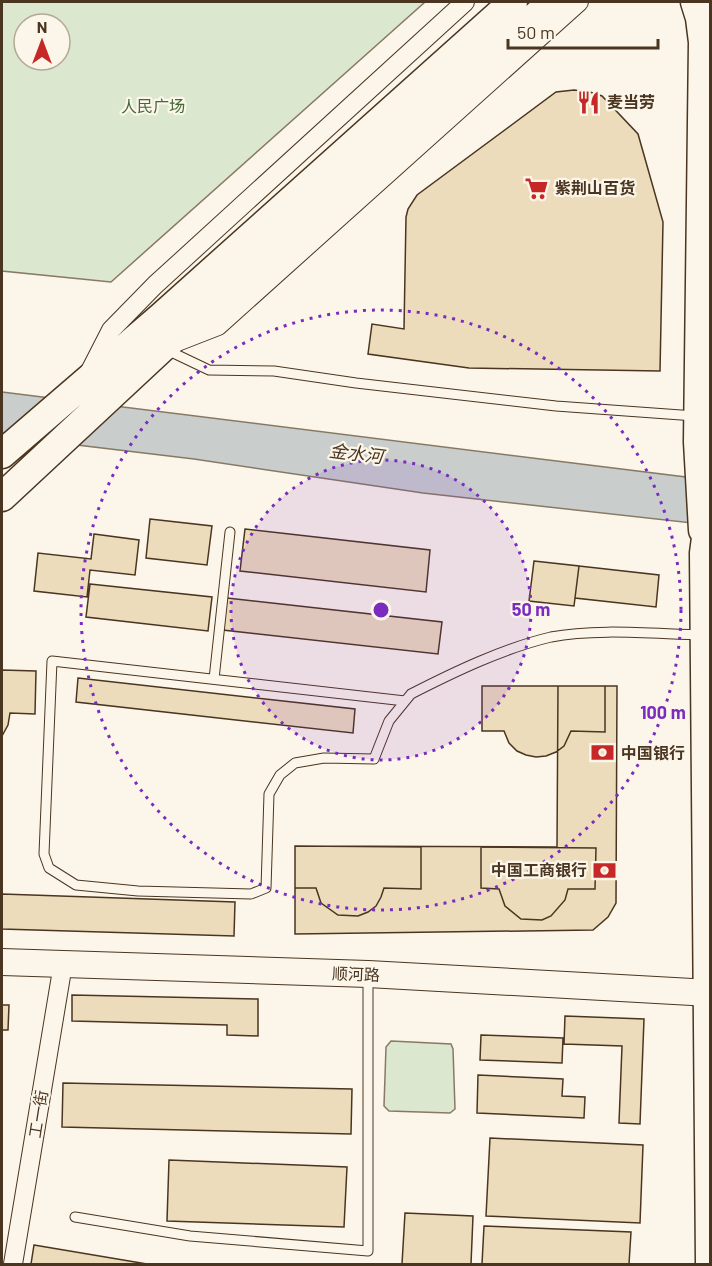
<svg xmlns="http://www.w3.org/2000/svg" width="712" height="1266" font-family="Barlow,'Noto Sans SC',sans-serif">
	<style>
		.green { fill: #dce7d0; stroke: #887966; stroke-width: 1.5; fill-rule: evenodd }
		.water { fill: #c9cecd; stroke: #887966; stroke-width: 1.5 }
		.building { fill: #ecdcbc; stroke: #4a3520; stroke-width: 1.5 }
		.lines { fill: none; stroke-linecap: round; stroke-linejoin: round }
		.lane-casing { stroke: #4a3520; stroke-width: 11 }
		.street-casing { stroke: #4a3520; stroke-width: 20 }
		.secondary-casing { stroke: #4a3520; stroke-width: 28 }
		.primary-casing { stroke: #4a3520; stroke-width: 31 }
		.lane { stroke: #fbf6e9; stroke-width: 9 }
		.street { stroke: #fbf6e9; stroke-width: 18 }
		.secondary { stroke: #fbf6e9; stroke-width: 26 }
		.primary { stroke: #fbf6e9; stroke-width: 28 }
		.ring { fill: none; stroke: #7b2cbf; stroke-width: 3; stroke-dasharray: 3 6 }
		.labels { text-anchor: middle; stroke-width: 4.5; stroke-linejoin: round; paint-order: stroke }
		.poi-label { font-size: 16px; font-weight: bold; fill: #4a3520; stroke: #fbf6e9; text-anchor: start }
		.park-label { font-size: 16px; fill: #436837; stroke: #fbf6e9 }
		.street-label { font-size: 16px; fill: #4a3520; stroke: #fbf6e9 }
		.water-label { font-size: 18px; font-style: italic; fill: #4a3520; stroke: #fbf6e9 }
		.centre { fill: #7b2cbf; stroke: #fbf6e9; stroke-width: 3 }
		.ring-label { font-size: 18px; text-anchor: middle; font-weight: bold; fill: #7b2cbf; stroke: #fbf6e9; stroke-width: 4.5; stroke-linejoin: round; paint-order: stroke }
	</style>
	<rect width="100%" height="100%" fill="#fbf6e9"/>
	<path class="green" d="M2 2H425L111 282 2 271ZM24 24H60V60H24Z
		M391 1041 451 1044 453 1049 455 1109 450 1113 389 1111 384 1106 386 1047Z"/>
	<path class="water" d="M2 392 710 480V525L423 493 194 459 2 436Z"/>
	<path class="building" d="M574 90 590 92 602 96 638 134 663 222 660 371 469 368 368 354 372 324 404 329 406 217 408 209 417 195 556 92Z
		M150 519 212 526 207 565 146 558Z
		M245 529 430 550 426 592 240 571Z
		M94 534 139 540 135 575 90 570 87 597 34 591 38 553 91 559Z
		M534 561 579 566 574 606 529 601Z
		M579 566 659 575 656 607 575 598Z
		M90 584 212 597 208 631 86 617Z
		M227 598 442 622 438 654 223 630Z
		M2 670 36 671 35 714 10 713 8 725 2 736Z
		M78 678 355 709 353 733 76 702Z
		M482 686H605V732L571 731 564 746 556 752 546 756 536 757 526 755 517 751 509 743 504 731H482Z
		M558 686H617L616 903 608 917 593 930 295 934V846L557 847Z
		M295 846 421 847V889L384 888 381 897 376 906 368 912 358 916 338 915 321 903 316 888H295Z
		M481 847 596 848 595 889H568L565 900 551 916 542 920 521 919 505 906 499 889 481 888Z
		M2 894 235 902 234 936 2 929Z
		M72 995 258 999V1036L227 1035V1025L72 1021Z
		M2 1005H9L8 1030H2Z
		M565 1016 644 1019 640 1124 619 1123 622 1046 564 1044Z
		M481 1035 563 1038 562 1063 480 1060Z
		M478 1075 563 1079 562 1096 585 1097 584 1118 477 1113Z
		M63 1083 352 1089 351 1134 62 1127Z
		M490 1138 643 1145 640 1223 486 1216Z
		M169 1160 347 1167 344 1227 167 1221Z
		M405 1213 473 1216 471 1264H402Z
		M484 1226 631 1232 629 1264H482Z
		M34 1245 147 1264H31Z"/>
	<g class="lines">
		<defs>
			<path id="lane" d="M167 350 209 370 274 371 356 383 556 406 695 416
				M214 679 230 532
				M405 701 52 661 44 854 49 868 76 885 138 891 251 894 266 888 269 794 280 775 295 763 324 758 374 759 389 721 411 694C454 672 504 648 551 637 596 628 656 634 703 635
				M75 1217 190 1236 368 1251V977"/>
			<path id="street" d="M177 342 218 326 579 2
				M90 371 111 330 155 285 465 2
				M13 1264 63 964"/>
			<path id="secondary" d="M2 962 368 974 710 993"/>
			<path id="primary" d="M695 2 700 18 703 42 698 442 703 530
				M2 454 161 317 513 2
				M2 497 162 348 552 2
				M710 508 704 553 710 1264"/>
		</defs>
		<use href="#lane" class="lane-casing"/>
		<use href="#street" class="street-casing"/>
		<use href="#secondary" class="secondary-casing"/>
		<use href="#primary" class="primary-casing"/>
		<use href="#lane" class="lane"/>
		<use href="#street" class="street"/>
		<use href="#secondary" class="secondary"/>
		<use href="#primary" class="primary"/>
	</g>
	<circle cx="381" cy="610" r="150" fill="#7b2cbf" fill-opacity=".12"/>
	<g class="ring">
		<circle cx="381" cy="610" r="150"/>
		<circle cx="381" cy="610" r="300"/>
	</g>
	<defs>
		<symbol id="restaurant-bare" viewBox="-9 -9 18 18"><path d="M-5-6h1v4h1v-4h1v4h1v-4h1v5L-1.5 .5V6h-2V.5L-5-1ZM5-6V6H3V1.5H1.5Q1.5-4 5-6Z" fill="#c62828" stroke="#fbf6e9" stroke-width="2.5" paint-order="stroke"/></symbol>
		<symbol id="supermarket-bare" viewBox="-9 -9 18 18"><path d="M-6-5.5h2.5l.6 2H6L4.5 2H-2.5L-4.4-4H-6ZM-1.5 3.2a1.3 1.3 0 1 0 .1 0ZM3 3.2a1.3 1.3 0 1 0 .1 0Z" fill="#c62828" stroke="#fbf6e9" stroke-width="2.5" paint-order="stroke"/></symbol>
		<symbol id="bank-bare" viewBox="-9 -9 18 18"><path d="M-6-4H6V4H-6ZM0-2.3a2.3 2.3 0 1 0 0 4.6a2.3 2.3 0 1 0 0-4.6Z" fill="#c62828" stroke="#fbf6e9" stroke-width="2.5" paint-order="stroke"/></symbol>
	</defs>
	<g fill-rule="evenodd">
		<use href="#restaurant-bare" x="572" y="86" width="33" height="33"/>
		<use href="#supermarket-bare" x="520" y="172" width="33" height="33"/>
		<use href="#bank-bare" x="586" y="736" width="33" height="33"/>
		<use href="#bank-bare" x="588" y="854" width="33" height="33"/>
	</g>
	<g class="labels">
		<g class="poi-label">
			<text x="607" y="108">麦当劳</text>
			<text x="555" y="194">紫荆山百货</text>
			<text x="621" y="759">中国银行</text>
			<text x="587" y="876" text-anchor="end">中国工商银行</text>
		</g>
		<g class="park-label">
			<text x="153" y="112">人民广场</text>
		</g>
		<g class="street-label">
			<text transform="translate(356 974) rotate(2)" y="6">顺河路</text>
			<text transform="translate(38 1114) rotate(-81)" y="6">工一街</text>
		</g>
		<g class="water-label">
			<text transform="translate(356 454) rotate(7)" y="6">金水河</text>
		</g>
	</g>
	<circle cx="381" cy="610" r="9" class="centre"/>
	<g class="ring-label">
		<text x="531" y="616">50 m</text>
		<text x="663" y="719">100 m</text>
	</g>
	<rect width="712" height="1266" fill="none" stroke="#4a3520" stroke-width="6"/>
	<g transform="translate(42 42)"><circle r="28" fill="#fbf6e9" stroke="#b4a999" stroke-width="1.5"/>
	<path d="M0-4.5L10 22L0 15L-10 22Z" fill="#c62828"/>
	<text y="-9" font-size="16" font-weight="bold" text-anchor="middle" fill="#4a3520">N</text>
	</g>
	<path d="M508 39v9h150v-9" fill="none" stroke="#4a3520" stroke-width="3"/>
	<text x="517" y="39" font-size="18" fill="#4a3520" stroke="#fbf6e9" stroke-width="4.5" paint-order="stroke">50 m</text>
</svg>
